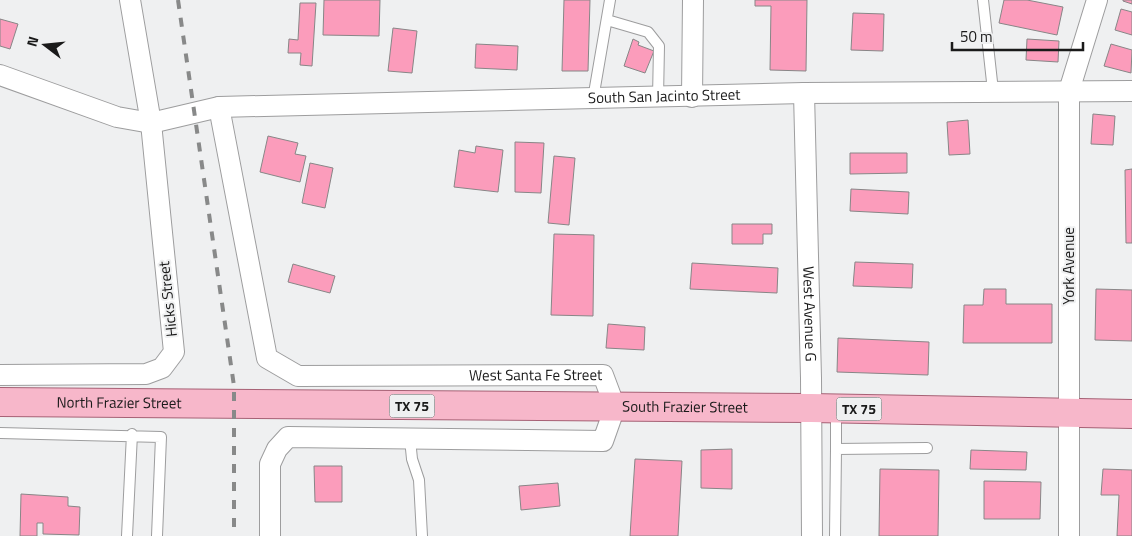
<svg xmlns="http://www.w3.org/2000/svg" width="1132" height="536" font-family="'Titillium Web',sans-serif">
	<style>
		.building { fill: #fb9cbb; stroke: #888687 }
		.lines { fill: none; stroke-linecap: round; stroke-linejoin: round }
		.service-casing { stroke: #9d9d9e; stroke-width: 12 }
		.minor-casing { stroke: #9d9d9e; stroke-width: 22 }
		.primary-casing { stroke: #a66175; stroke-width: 30 }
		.service { stroke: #fff; stroke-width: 10 }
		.minor { stroke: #fff; stroke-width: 20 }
		.primary { stroke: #f7b7ca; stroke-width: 28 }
		.rail { stroke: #888989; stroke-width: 4; stroke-dasharray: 9 9; stroke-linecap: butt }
		.labels { text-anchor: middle; stroke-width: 4; stroke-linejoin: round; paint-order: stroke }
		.shield { fill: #eff0f1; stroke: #5a5a5a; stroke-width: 1 }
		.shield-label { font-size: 14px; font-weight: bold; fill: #1a1a1a }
		.street-label { font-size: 15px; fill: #1a1a1a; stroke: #eff0f1 }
	</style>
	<rect width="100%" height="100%" fill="#eff0f1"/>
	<path class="building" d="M324 0H380L379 36 323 35Z
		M564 0H590L588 71H562Z
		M755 0H807L806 71 770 70 771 6H755Z
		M1004 0H1027L1063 7 1057 35 999 23Z
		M1123 0H1132V4L1123 1Z
		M300 3H316L312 66 300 65 301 53H288L289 39 298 40Z
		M1121 9 1132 12V35L1115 30Z
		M853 13 884 14 883 51 851 50Z
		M0 19 18 24 10 49 0 46Z
		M393 28 417 31 412 73 388 71Z
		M633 39 639 42 638 45 654 51 645 73 624 66Z
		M1027 39 1059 41 1058 62 1026 60Z
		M476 44 518 46 517 70 475 68Z
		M1111 44 1132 50 1131 73 1104 66Z
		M1093 114 1115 116 1113 145 1091 144Z
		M968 120 970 154 949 155 947 122Z
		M268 136 298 143 295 154 306 156 300 182 260 172Z
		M515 142 544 143 541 193 515 192Z
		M476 146 503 150 498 192 454 187 459 150 475 153Z
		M850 153H907V173L850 174Z
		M554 156 575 158 569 225 548 223Z
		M310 163 333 168 325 208 302 203Z
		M1132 169V243H1126L1125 170Z
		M851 189 909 192 908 214 850 211Z
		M732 224H772V234H763V244H732Z
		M554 234 594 235 593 316 551 315Z
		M855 262 913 264 912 288 853 286Z
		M692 263 778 268 777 293 690 289Z
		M293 264 335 276 330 293 288 282Z
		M984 289H1006V304H1052V343H963L964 305H983Z
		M1096 289 1132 290V341L1095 340Z
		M608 324 645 327 644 350 606 348Z
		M838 338 929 342 928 375 837 372Z
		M732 449V489L701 488V450Z
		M971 450 1027 452 1026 470 970 469Z
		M635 459 682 461 678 536H630Z
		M314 466H342V502H315Z
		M880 469 939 470 938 536H879Z
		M1103 469 1132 470V536H1117L1119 495H1101Z
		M984 481 1041 482 1040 519H984Z
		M558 483 560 506 521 510 519 486Z
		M21 494 68 497V506L80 507 79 535 43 534V523H37V536H20Z"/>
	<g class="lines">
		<defs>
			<path id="service" d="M983 0 993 91
				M607 20 648 32 659 46 658 98
				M593 99 610 0
				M0 433 161 437 157 536
				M410 439 412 459 419 480 422 536
				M836 449V409
				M127 536 132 434
				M835 536 836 449 927 448"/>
			<g id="minor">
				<path id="s1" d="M0 75 117 117 151 123 219 107 804 93 1132 91"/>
				<path id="s2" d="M804 93 811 378 812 536"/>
				<path d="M692 97 693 0"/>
				<path id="s3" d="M219 107 267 358 298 376 603 375 615 407 603 441 288 437 277 449 270 464V536"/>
				<path d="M0 375 146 374 162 368 174 352 151 123 130 0"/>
				<path d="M1069 536V91L1097 0"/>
			</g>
			<g id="primary">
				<path id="s4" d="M0 402 811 408 1132 414"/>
			</g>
		</defs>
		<use href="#service" class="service-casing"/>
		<use href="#minor" class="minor-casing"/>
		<use href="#primary" class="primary-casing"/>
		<use href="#service" class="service"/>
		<use href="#minor" class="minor"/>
		<use href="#primary" class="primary"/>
		<path class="rail" d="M178 0 234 386V536"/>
	</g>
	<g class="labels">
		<g class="shield">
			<rect x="389.5" y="394.5" width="45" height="23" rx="4"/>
			<rect x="836.5" y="397.5" width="45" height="23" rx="4"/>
		</g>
		<g class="shield-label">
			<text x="412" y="411">TX 75</text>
			<text x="859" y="414">TX 75</text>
		</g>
		<g class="street-label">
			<text dy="5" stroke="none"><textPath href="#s1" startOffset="674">South San Jacinto Street</textPath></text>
			<text transform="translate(1069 266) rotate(-90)" y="5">York Avenue</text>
			<text transform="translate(168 299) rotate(-96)" y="5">Hicks Street</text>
			<text dy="5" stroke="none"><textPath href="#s2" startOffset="221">West Avenue G</textPath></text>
			<text dy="5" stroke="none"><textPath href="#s3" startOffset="529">West Santa Fe Street</textPath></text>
			<text dy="5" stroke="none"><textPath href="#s4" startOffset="119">North Frazier Street</textPath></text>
			<text dy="5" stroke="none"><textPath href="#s4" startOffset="685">South Frazier Street</textPath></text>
		</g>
	</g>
	<g transform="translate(45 45) rotate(286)" stroke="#eff0f1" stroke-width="4" paint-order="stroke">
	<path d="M0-4L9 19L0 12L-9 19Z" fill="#1a1a1a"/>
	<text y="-8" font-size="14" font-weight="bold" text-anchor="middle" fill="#1a1a1a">N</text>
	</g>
	<path d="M952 42v8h131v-8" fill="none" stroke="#1a1a1a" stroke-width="2.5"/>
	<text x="960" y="42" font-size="15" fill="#1a1a1a" stroke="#eff0f1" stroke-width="4" paint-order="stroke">50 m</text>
</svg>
